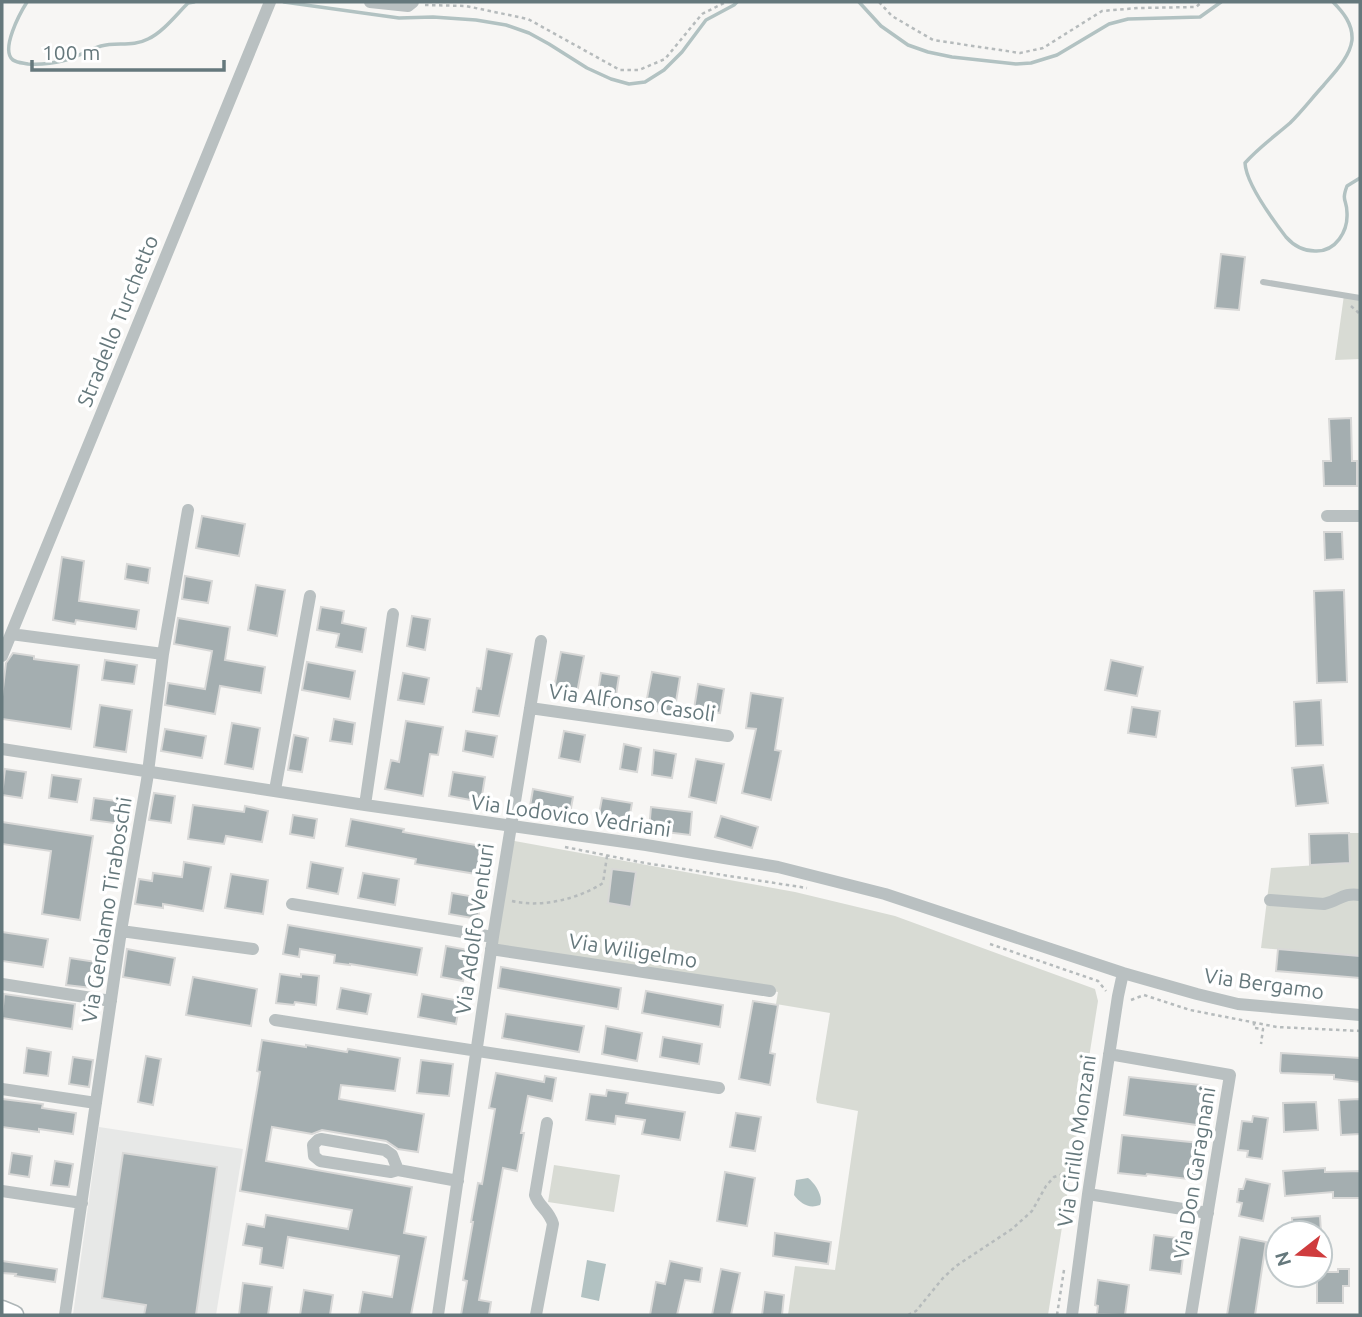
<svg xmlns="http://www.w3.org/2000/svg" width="1362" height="1317" font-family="Ubuntu,sans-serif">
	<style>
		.built { fill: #e7e8e7 }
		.green { fill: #d8dbd4 }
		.water { fill: #b2c2c2 }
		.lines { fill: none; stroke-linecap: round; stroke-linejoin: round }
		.stream { stroke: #b2c2c2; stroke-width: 3.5 }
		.building { fill: #a4aeb0; stroke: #d8d8d7; stroke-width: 2 }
		.secondary-casing { stroke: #aeb6b8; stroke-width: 21 }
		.path { stroke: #b6bbbc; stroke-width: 2.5; stroke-dasharray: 3.5 3.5; stroke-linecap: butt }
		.lane { stroke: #b9c0c1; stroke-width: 6 }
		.street { stroke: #b9c0c1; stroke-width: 12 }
		.secondary { stroke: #fff; stroke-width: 18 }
		.labels { text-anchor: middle; stroke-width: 7; stroke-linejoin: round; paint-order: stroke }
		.street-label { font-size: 21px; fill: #65787c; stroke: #fff }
	</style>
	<rect width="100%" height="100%" fill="#f7f6f4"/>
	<path class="built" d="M99 1127 243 1149 216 1315H73Z"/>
	<path class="green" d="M1344 295 1360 298V359L1335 360Z
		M1349 833H1360V957L1261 948 1271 868 1350 863Z
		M509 840 795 892 895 916 1095 989 1098 1001 1048 1315H788L795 1266 835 1270 858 1111 817 1103 816 1099 830 1013 776 1004 778 992 491 949Z
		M554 1165 620 1175 614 1212 548 1202Z"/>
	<path class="water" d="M808 1178C815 1183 824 1197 820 1205 809 1209 801 1204 794 1195L796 1180Z
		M587 1260 606 1264 599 1301 581 1297Z"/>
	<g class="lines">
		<path class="stream" d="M27 2C20 13 0 50 13 60 17 63 24 63 28 64 40 65 54 63 66 60 77 57 89 50 101 46 117 42 133 47 148 39 163 32 176 15 188 3L194 2
			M284 2 399 18 433 17 476 20 506 25 529 33 549 44 587 68 611 79 629 84 645 82 664 70 682 52 706 20 734 5 737 2
			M859 2 881 26 908 45 928 52 952 57 1016 64 1031 63 1057 55 1109 24 1128 19 1200 17 1221 2
			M1333 2C1343 12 1353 24 1352 40 1350 57 1334 73 1323 86 1312 98 1302 111 1290 123 1275 136 1258 148 1245 163 1246 184 1273 220 1286 237 1294 246 1303 251 1315 251 1336 252 1348 231 1347 213 1347 199 1341 202 1347 186L1360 178"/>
	</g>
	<path class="building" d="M1221 254 1245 257 1239 310 1215 308Z
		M1351 418 1352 461H1357V486H1324L1323 461H1331L1329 419Z
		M202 516 245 524 239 556 196 548Z
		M1324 532H1342L1343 559 1325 560Z
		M62 557 84 561 79 601 139 610 136 629 76 620 75 624 53 620Z
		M127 564 150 568 148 583 125 579Z
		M185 576 212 581 208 603 182 599Z
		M256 585 285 590 277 636 248 630Z
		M1344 590 1347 682 1317 683 1314 591Z
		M321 607 344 611 342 623 366 628 362 652 336 647 339 634 317 630Z
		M412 616 430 619 425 650 407 646Z
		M178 618 230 627 225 660 265 667 261 693 220 686 215 714 165 705 168 683 205 689 212 651 174 644Z
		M487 649 512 654 499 716 473 712 477 688 481 689Z
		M561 652 584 656 576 698 553 694Z
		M13 653 34 656V659L79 665 71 729 2 719V697L6 663Z
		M105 660 137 665 134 684 102 680Z
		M1111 660 1143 667 1137 696 1105 690Z
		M307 662 355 671 350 699 302 690Z
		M652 672 680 677 674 714 645 709Z
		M403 673 429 678 424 704 398 700Z
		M601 673 619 676 614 708 596 705Z
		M698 684 724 689 720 713 694 709Z
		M751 693 783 698 775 750 781 751 771 800 742 793 756 729 746 728Z
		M1321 700 1323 745 1296 746 1294 702Z
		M100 705 132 710 126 752 94 747Z
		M1132 707 1160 711 1156 737 1128 733Z
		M334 719 355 723 352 744 330 741Z
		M406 721 443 727 438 755 430 754 423 796 385 789 391 760 399 762Z
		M232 723 260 728 253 769 225 764Z
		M165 729 206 736 202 758 161 751Z
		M466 731 497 736 493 757 463 751Z
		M564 731 585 735 580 762 559 758Z
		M294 735 308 738 302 772 288 770Z
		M624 744 641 748 637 772 620 769Z
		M654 750 676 754 672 778 652 775Z
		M696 759 724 764 716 803 689 797Z
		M1323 765 1328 803 1296 806 1292 768Z
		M5 769 26 772 22 798 2 795Z
		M453 772 485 777 481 802 449 796Z
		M52 775 81 779 77 802 49 798Z
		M533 789 573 797 569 819 529 812Z
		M154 793 175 796 171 823 149 820Z
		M94 798 124 802 121 824 91 820Z
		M602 798 632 803 627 831 597 825Z
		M193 805 244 812 245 806 268 811 262 842 226 836 224 844 188 839Z
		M651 807 692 812 690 835 649 830Z
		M293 815 317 819 314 838 290 834Z
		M721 816 758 827 752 848 715 837Z
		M351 819 404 829 403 832 487 847 482 875 415 864 416 859 346 846Z
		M2 822 93 836 80 920 42 914 51 851 2 844Z
		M1349 833 1350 863 1310 865 1309 834Z
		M184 862 211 867 203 911 163 904V908L135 904 139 879 152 881 153 873 182 877Z
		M311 862 343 868 338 894 307 888Z
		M612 869 636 872 631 907 608 903Z
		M363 873 399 879 395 905 358 898Z
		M231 874 268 880 263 914 225 908Z
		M452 893 481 898 478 919 449 914Z
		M288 925 422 948 417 975 350 964V965L334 963 335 955 300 949 299 957 283 954Z
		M2 932 48 939 43 967 2 961Z
		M446 946 468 950 463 981 441 977Z
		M127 949 175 958 170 985 123 977Z
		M1278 949 1360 956V978L1276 971Z
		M70 958 96 962 92 988 66 985Z
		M501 967 621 988 618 1009 498 988Z
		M280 974 301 977V974L319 976 316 1005 295 1002 294 1005 276 1003Z
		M193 977 257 989 251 1026 186 1015Z
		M341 988 371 994 367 1014 337 1009Z
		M646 991 723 1005 720 1027 642 1013Z
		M4 994 75 1004 72 1029 2 1018Z
		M422 994 460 1001 456 1024 418 1017Z
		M753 1001 778 1005 770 1053 775 1054 770 1085 739 1079Z
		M506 1014 584 1026 579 1052 502 1038Z
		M606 1026 642 1033 637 1061 602 1054Z
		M663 1037 702 1044 699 1064 660 1057Z
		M262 1040 306 1047V1045L347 1052 348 1049 400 1058 395 1091 341 1085 339 1099 424 1114 418 1152 398 1149 386 1141 322 1130 312 1134 272 1127 266 1161 412 1187 404 1233 426 1237 411 1315H359L363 1292 392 1297 399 1256 288 1237 283 1268 260 1264 262 1248 243 1245 247 1224 264 1227 266 1215 348 1229 352 1210 240 1191 260 1072 257 1071Z
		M27 1048 51 1052 48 1076 24 1073Z
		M1281 1053 1360 1058V1082L1334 1079V1075L1281 1073 1280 1071Z
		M146 1056 161 1059 153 1105 138 1102Z
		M73 1057 93 1060 89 1087 69 1084Z
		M421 1060 453 1064 449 1096 417 1093Z
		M496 1073 544 1082 545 1076 556 1078 552 1101 528 1096 521 1133H524L517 1171 503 1168 479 1300 491 1302 489 1315H461L467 1281 463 1280 473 1222H471L478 1183 482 1184 495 1109 489 1108Z
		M1129 1077 1209 1086 1204 1126 1124 1115Z
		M607 1090 628 1093 626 1103 685 1112 680 1140 642 1134 645 1120 616 1116 615 1124 586 1120 590 1094 606 1096Z
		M2 1099 43 1104 42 1108 76 1113 73 1134 39 1129V1132L2 1127Z
		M1360 1099V1134L1341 1135 1339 1100Z
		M1316 1102 1318 1130 1284 1132 1283 1103Z
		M736 1113 761 1117 755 1151 730 1147Z
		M1253 1116 1268 1118 1262 1159 1247 1157 1248 1151 1238 1150 1242 1121 1252 1122Z
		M1122 1135 1200 1143 1196 1180 1147 1174 1146 1176 1118 1173Z
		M12 1153 32 1156 29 1177 9 1174Z
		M123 1153 217 1167 196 1315H144L146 1305 102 1298Z
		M55 1161 73 1164 69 1187 51 1185Z
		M1325 1168V1172L1360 1171V1198H1333V1192L1285 1196 1283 1171Z
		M725 1172 755 1178 747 1226 717 1221Z
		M1246 1179 1270 1184 1263 1221 1239 1216 1242 1203 1237 1202 1239 1189H1243Z
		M1320 1216 1321 1233H1293L1292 1218Z
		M775 1233 831 1242 828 1264 773 1256Z
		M1154 1235 1185 1239 1181 1274 1150 1270Z
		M1240 1237 1266 1242 1255 1315H1227Z
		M2 1261 57 1269 55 1282 15 1276 16 1274 2 1273Z
		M670 1261 702 1268 700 1282 685 1280 677 1315H650L656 1282 665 1284Z
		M721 1269 740 1273 731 1315H712Z
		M1338 1269H1349V1286H1343V1303H1317V1275H1320V1272H1338Z
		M1098 1280 1129 1285 1125 1315 1097 1314 1098 1306 1095 1305Z
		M243 1283 272 1287 268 1315H239Z
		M304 1290 333 1295 330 1315H300Z
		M765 1292 784 1295 782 1315H762Z"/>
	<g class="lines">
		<defs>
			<path id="secondary" d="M2 1310 14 1315"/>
		</defs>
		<use href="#secondary" class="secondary-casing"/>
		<path class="path" d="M879 2 892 16 933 40 1020 53 1043 48 1102 11 1138 8 1196 7 1202 2
			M425 5 466 6 528 19 620 70H639L665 59 702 14 726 2
			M1351 306 1360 314
			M565 847 645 863 807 888
			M512 901C542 908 578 899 603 883L607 856
			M990 944 1098 981 1106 991
			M1131 1000 1144 995 1190 1010 1277 1027 1360 1031
			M1254 1022V1028L1263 1029 1261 1044
			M908 1315 916 1311 943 1278 956 1266 1012 1229 1032 1211 1046 1186 1054 1177 1063 1174 1080 1176
			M1057 1315 1064 1270"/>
		<path class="lane" d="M1263 282 1360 298"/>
		<path class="street" d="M370 2 408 6 413 2
			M1327 516H1360
			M11 634 163 654
			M2 656 270 2
			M530 708 728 736
			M2 749 365 805 646 845 778 867 885 894 1123 973 1197 994 1238 1004 1360 1015
			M275 790 310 596
			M365 805 393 614
			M1270 900 1324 904C1339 901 1343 892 1360 895
			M292 904 493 937
			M121 931 253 949
			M491 949 770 991
			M2 984 111 1001
			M275 1020 719 1088
			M1109 1054 1230 1075 1191 1315
			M2 1089 96 1103
			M398 1170 391 1172 320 1161 314 1156 313 1145 318 1140 321 1139 385 1150 392 1155 398 1170 458 1181
			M2 1191 82 1203
			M1088 1194 1208 1213
			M65 1315 121 931 147 780 163 654 188 510
			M438 1315 493 937 541 641
			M536 1315 553 1224C549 1210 539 1207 535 1195L547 1123
			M1072 1315 1088 1194 1118 996 1123 973"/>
		<use href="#secondary" class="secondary"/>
	</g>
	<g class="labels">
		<g class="street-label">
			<text transform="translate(118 321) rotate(-68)" y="7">Stradello Turchetto</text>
			<text transform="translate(632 703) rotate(8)" y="7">Via Alfonso Casoli</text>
			<text transform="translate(571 816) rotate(8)" y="7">Via Lodovico Vedriani</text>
			<text transform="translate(107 910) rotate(-81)" y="7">Via Gerolamo Tiraboschi</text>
			<text transform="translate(475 929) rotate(-82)" y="7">Via Adolfo Venturi</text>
			<text transform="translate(633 951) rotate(9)" y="7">Via Wiligelmo</text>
			<text transform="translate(1264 984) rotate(8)" y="7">Via Bergamo</text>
			<text transform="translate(1077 1141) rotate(-82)" y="7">Via Cirillo Monzani</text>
			<text transform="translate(1195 1173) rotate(-81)" y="7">Via Don Garagnani</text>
		</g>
	</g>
	<rect width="1362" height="1317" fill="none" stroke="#65787c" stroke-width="7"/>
	<g transform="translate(1299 1254) rotate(253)"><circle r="33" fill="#ffffff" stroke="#c1c9cb" stroke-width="2"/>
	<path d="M0-5L12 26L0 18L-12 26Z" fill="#cf3c3e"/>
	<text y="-10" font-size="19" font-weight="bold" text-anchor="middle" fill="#65787c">N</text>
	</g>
	<path d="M32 60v10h192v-10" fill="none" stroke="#65787c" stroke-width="3.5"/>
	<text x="42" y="60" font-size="21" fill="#65787c" stroke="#ffffff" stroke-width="5" paint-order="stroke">100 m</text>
</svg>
